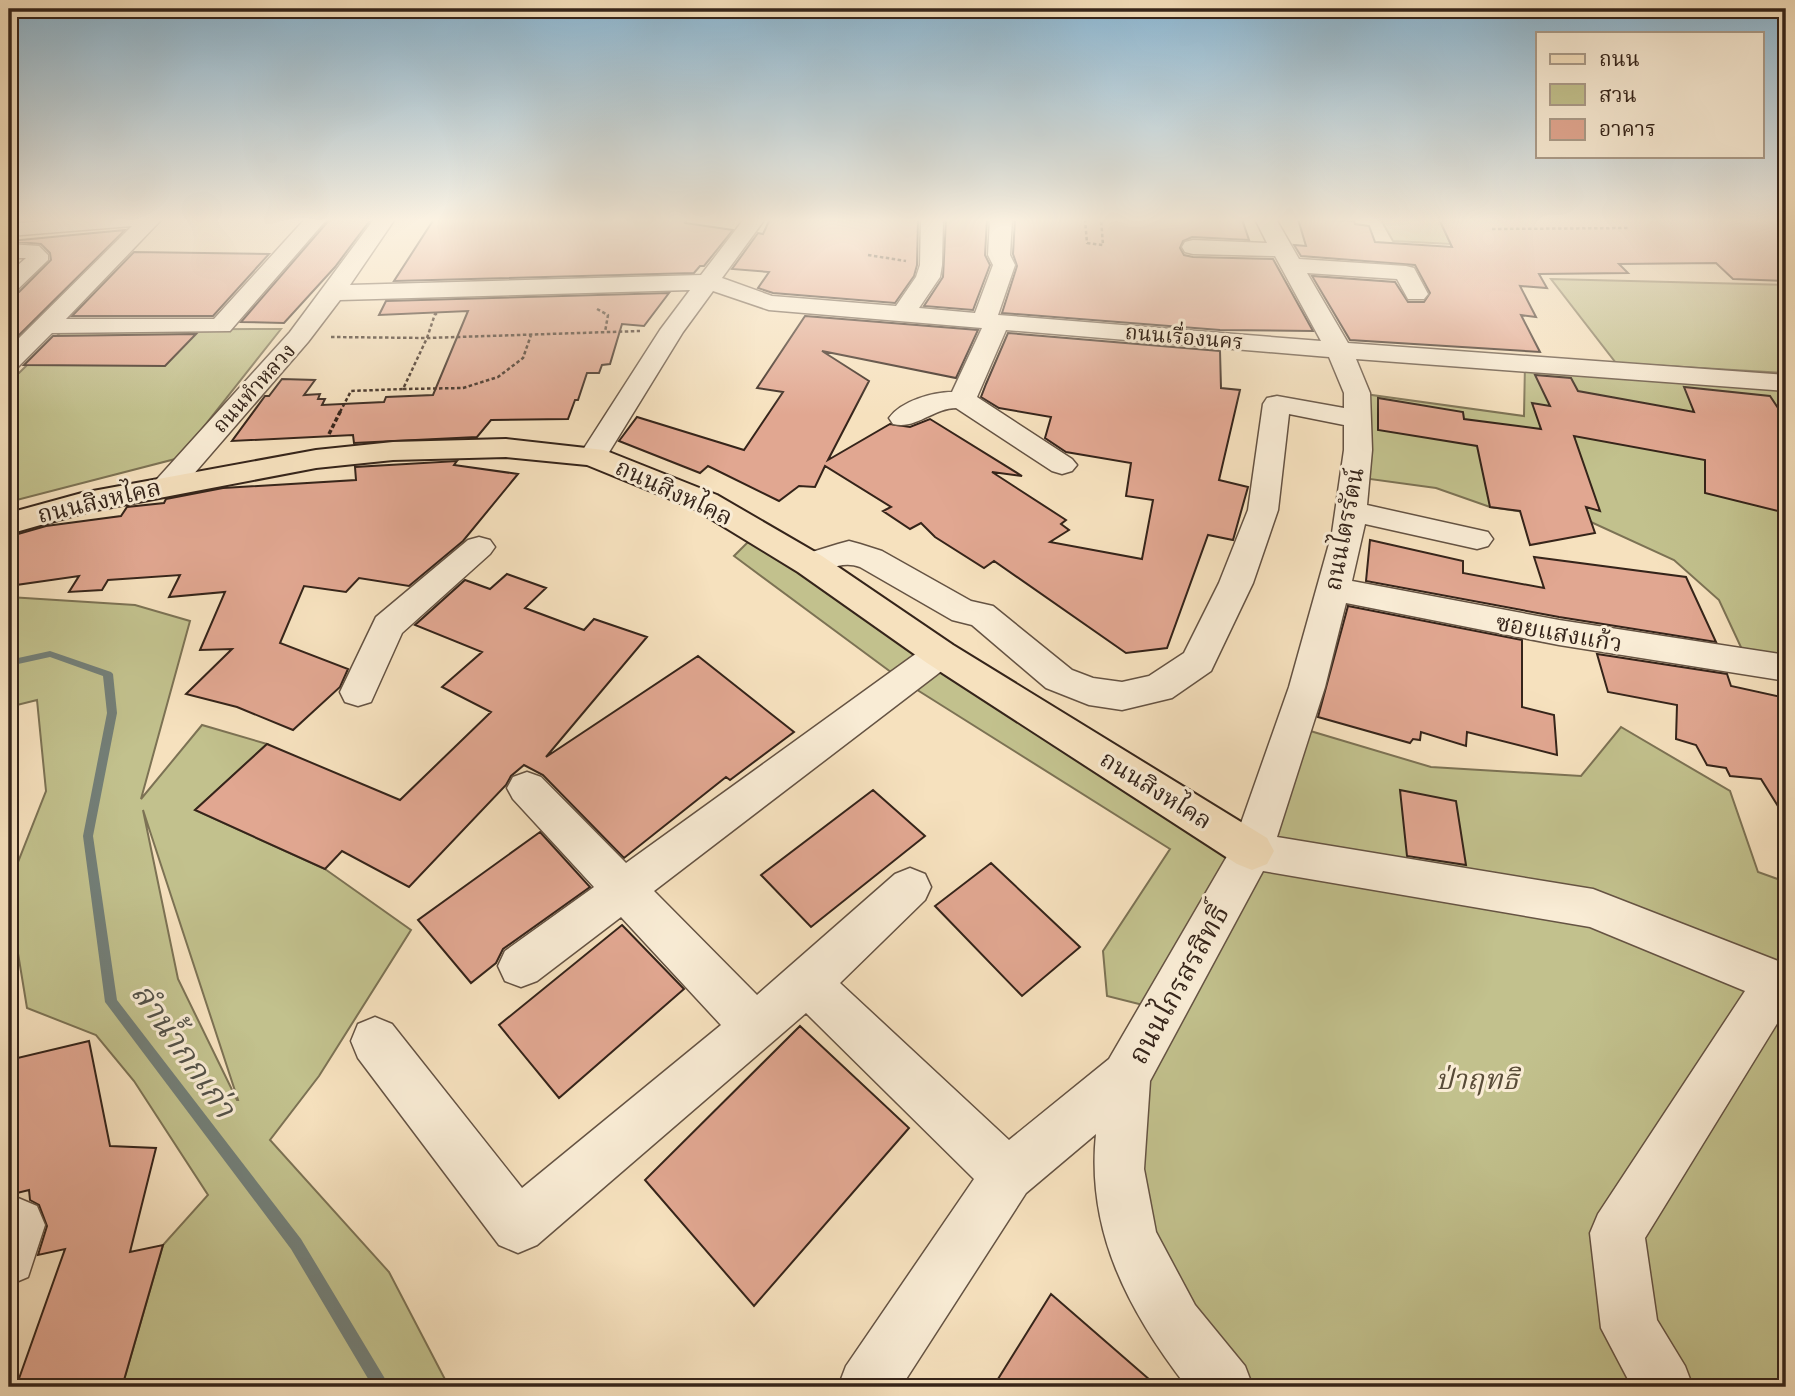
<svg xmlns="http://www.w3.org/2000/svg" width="1795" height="1396" font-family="'Libre Bodoni','Noto Serif Thai',serif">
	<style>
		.green { fill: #c2c18d; stroke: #7c7254; stroke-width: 2; fill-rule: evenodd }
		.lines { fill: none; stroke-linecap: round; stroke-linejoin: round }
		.stream { fill: #737f78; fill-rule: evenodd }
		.building { fill: #e1a791; stroke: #35241a; stroke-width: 2 }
		.minor-casing { stroke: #655343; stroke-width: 3 }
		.major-casing { stroke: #35241a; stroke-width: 4 }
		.path-far1 { stroke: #35241a; stroke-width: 2.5; stroke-dasharray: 3.5 2.5; stroke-linecap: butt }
		.path { stroke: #35241a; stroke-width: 3.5; stroke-dasharray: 4.5 2.5; stroke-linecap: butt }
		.minor { fill: #f9ecd5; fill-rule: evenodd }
		.major { fill: #f6e1be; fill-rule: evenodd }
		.labels { text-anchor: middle; stroke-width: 6; stroke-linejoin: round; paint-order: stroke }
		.far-street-label { font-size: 21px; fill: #35241a; stroke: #f9ecd5 }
		.street-label { font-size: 24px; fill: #35241a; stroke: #f9ecd5 }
		.near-street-label { font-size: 28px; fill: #35241a; stroke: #f9ecd5 }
		.near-park-label { font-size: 28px; font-style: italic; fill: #584b37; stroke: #f9ecd5 }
		.near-water-label { font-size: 32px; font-style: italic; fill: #545249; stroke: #f9ecd5 }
	</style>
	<rect width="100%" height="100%" fill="#f6e1be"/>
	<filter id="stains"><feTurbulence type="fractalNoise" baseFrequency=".00286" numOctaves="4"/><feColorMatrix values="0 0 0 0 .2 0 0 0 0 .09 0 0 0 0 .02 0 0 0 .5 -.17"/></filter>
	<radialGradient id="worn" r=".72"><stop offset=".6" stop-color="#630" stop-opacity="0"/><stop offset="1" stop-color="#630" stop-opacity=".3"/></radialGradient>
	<path class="green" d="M1439 219 1451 244 1393 241 1381 220Z
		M1551 279 1786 285V373L1616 363Z
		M281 329 179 458 9 502V373H19L63 330Z
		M1525 363 1786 383V663L1746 658 1719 600 1674 560 1591 522 1490 507 1436 488 1355 477 1357 393 1524 416Z
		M750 540 1252 851 1307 730 1431 767 1581 776 1621 727 1730 791 1758 872 1786 882V1387H1224L1175 1325 1118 1169 1163 1010 1107 996 1103 951 1170 849 903 681 734 556Z
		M9 597 135 605 190 621 141 799 202 725 267 744 195 810 325 869 411 930 319 1076 270 1140 389 1272 449 1387H122L163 1245 208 1195 134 1081 96 1035 27 1008 11 911 9 885 46 791 37 700 9 707ZM143 810 238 1100H237L178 979Z"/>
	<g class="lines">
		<path class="stream" d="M50 651 111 672 113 674 117 713 93 836 117 1000 301 1239 390 1387H373L291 1249 105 1002 83 836 107 713 103 676 50 657 9 666V660Z"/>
	</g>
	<path class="building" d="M330 219H371L335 267 284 323 241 322Z
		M434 219H687L685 223 733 230 704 266H700L694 273 394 281Z
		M770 219H918L917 265 914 276 895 303 773 293 758 288 769 272 732 269 758 233 763 234Z
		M946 219H987L985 255 990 265 973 310 924 306 943 277Z
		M1015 219H1242L1249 240 1192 237 1183 241 1180 248 1184 255 1193 257 1273 259 1313 331 1220 330 1002 313 1017 266 1013 254Z
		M1298 219 1354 221 1355 224 1369 226 1375 242 1452 247 1439 219H1786V281L1733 279 1716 263 1619 264 1628 273 1539 274 1547 288 1520 286 1536 317 1521 315 1540 352 1350 340 1312 276 1395 282 1408 302H1424L1430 293 1415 265 1301 256 1294 245 1306 246Z
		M125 230 9 345V294L19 292 51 260 50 253 41 244 10 241Z
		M134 252 269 254 213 316H72Z
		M669 293 644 326 622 324 610 364 602 365 599 373H587L578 400H575L568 419 491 420 477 437 354 443 353 435 232 441 265 396H269L282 379 315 380 304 395 320 394 318 399H325L322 405 384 402 386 397 433 395 468 311 379 315 386 301Z
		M805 316 978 330 956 378 822 351 869 381 828 460 890 424 910 427 930 419 1022 476 992 472 1066 520 1061 524 1069 530 1050 542 1142 559 1153 500 1126 496 1131 463 1066 452 1045 438 1051 417 999 408 981 397 986 384 1008 333 1220 351 1221 388 1240 390 1219 480 1248 487 1233 540 1208 535 1167 648 1126 653 994 561 984 568 935 537 921 523 910 529 883 511 891 507 825 466 815 487 799 486 779 501 708 466 700 473 619 441 637 417 744 450 783 392 757 388Z
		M196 334 165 366 24 365 53 336Z
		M1535 375 1571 378 1578 391 1694 412 1684 387 1770 396 1786 420V513L1705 493V460L1574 436 1600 511 1586 507 1595 533 1530 545 1520 511 1490 507 1477 446 1378 430V398L1463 412 1464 419 1541 429 1532 403 1550 406Z
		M457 461 454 465 518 474 463 541 409 586 359 578 346 592 304 586 280 643 348 669 340 687 293 730 237 707 186 694 232 649 200 650 225 592 169 597 180 575 108 580 102 590 69 592 79 576 9 586V551L18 534 46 526 121 516 127 507 164 503 166 499 223 488 356 480 355 467Z
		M1370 540 1463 561V573L1544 588 1534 557 1686 577 1716 642 1559 617 1366 581Z
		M507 574 546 588 525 608 584 630 594 619 647 637 546 757 698 656 794 732 730 780 726 777 624 858 543 775 524 765 511 776 506 785 409 887 342 851 325 869 195 810 267 744 400 800 491 712 442 687 482 652 415 625 465 580 490 589Z
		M1348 606 1522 640V707L1554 715 1557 755 1467 732 1466 746 1421 732 1420 740 1413 739 1410 743 1318 717Z
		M1597 654 1727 674 1731 686 1786 698V819L1761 779 1730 776 1726 768 1707 765 1696 745 1676 739 1677 705 1608 692Z
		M873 790 925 836 811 927 761 875Z
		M1400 790 1456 801 1466 865 1407 856Z
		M540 832 590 887 503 949 496 963 471 983 418 920Z
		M991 863 1080 947 1022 996 935 906Z
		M622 925 684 989 559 1098 499 1025Z
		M800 1026 909 1128 754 1306 645 1180Z
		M89 1041 110 1146 156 1148 130 1252 163 1245 122 1387H16L65 1249 38 1255 47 1226 39 1205 30 1200 29 1190 9 1195V1060Z
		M1051 1294 1158 1387H993Z"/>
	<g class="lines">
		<defs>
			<path id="minor" d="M64 219H162L66 319H214L305 219H327L230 331 52 333 18 367 9 370V348L132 226 9 236V224Z
				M374 219H395L350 285 701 275 744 219H765L722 278 772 296 896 306 916 277 920 265 921 219H943L942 265 940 277 919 308 975 313 993 265 988 255 990 219H1012L1010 255 1015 265 998 315 1321 341 1275 256 1193 254 1185 252 1182 247 1185 242 1193 240 1267 243 1255 219H1276L1299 259 1406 266 1414 268 1428 294 1424 299H1408L1397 279 1307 273 1348 343 1786 375V391L1356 359 1370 393 1372 450 1367 505 1488 532 1493 539 1488 546 1477 549 1365 524 1352 581 1559 620 1786 655V681L1559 645 1346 603 1325 687 1277 837 1593 889 1786 964V1009L1645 1238 1657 1320 1685 1366 1693 1387H1632L1601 1328 1590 1233 1598 1214 1745 991 1590 927 1263 871 1150 1081 1144 1169 1156 1232 1195 1305 1245 1366 1253 1387H1187C1129 1312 1086 1232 1096 1134L1026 1193 901 1387H838L846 1366 974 1179 806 1013 537 1245 518 1253 499 1245 358 1058 351 1041 358 1024 375 1017 392 1024 522 1188 721 1025 621 917 537 981 521 987 505 981 498 966 505 951 594 887 513 799 507 788 513 777 527 772 541 777 626 863 928 645 940 641 952 645 958 654 952 663 654 891 757 995 895 874 910 868 925 874 931 887 925 900 840 983 1009 1140 1109 1059 1233 846 1289 687 1332 533 1344 450V425L1289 414 1278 510 1253 583 1211 671 1172 698 1122 710 1089 705 1046 688 972 625 952 620 860 567C837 558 822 578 799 572L794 564 799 556 838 544 849 541 860 544 882 551 971 601 993 606 1072 670 1093 678 1122 682 1149 676 1184 653 1219 583 1248 510 1263 404 1267 398 1277 396 1344 408V393L1329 357 1006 330 977 397 1072 459 1077 465 1072 471 1062 474 1052 471 956 408C933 408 916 430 893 424L889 418C901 401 933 392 952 392L982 328 769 310 713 291 683 332 603 462 593 465 583 462 579 456 660 330 690 290 340 300 308 342 179 491 168 494 157 491 153 485 157 479 290 332Z
				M9 244 39 246 48 255V260L17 290 9 292V273L26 258H9Z
				M479 537 490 540 495 547 490 554 402 633 371 702 358 706 345 702 340 692 376 617 468 540Z
				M18 1198 37 1206 45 1225 28 1277 9 1285V1200Z"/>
			<path id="major" d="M506 439 604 450 717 495 822 556 953 645 1267 838 1274 851 1267 864 1252 870 1237 864 927 663 798 572 695 509 587 465 506 457 393 460 316 468 86 512 9 534V513L82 493 316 450 393 442Z"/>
		</defs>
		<use href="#minor" class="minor-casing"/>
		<use href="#major" class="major-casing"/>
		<path class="path-far1" d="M1085 219 1087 243 1103 245 1101 219
			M1492 229 1630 228
			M868 255 906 261
			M597 309 608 315 605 332
			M331 337 427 338 435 314H438
			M403 389 463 388 498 377 523 358 531 335
			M340 412 351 391 403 389 427 338 640 331"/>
		<path class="path" d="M329 434 341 410"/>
		<use href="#minor" class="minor"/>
		<use href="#major" class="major"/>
	</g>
	<linearGradient id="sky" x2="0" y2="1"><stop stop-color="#8ab7d4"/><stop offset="0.53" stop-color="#fbf2e2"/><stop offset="1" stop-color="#fbf2e2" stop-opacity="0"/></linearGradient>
	<rect width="1795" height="415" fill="url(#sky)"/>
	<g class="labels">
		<g class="far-street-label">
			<text transform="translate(1184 337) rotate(5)" y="7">ถนนเรื่องนคร</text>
			<text transform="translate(254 388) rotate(-48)" y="7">ถนนทำหลวง</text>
		</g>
		<g class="street-label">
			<text transform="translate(674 492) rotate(25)" y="8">ถนนสิงหไคล</text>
			<text transform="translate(99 501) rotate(-13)" y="8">ถนนสิงหไคล</text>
			<text transform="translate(1344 529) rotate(-79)" y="8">ถนนไตรรัตน์</text>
			<text transform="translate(1559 633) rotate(10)" y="8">ซอยแสงแก้ว</text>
			<text transform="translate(1156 790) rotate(32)" y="8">ถนนสิงหไคล</text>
		</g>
		<g class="near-street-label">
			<text transform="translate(1178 984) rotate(-61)" y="10">ถนนไกรสรสิทธิ์</text>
		</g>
		<g class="near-park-label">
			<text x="1477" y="1089">ป่าฤทธิ</text>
		</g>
		<g class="near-water-label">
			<text transform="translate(184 1050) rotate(55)" y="11">ลำน้ำกกเก่า</text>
		</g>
	</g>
	<rect width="1795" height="1396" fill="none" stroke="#f6e1be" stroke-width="35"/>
	<rect x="10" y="10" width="1774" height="1375" fill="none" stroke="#35241a" stroke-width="3.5"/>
	<rect x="18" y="18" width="1760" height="1361" fill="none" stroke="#35241a" stroke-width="2"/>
	<rect x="1536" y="32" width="228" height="126" fill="#f9ecd5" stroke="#ab9c8a" stroke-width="2"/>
	<rect x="1550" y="54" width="35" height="10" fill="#f6e1be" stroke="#ab9c8a" stroke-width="2"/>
	<text x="1599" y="66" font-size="21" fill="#35241a">ถนน</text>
	<rect x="1550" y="84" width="35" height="21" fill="#c2c18d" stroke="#ab9c8a" stroke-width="2"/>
	<text x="1599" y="102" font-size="21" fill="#35241a">สวน</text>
	<rect x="1550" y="119" width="35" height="21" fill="#e1a791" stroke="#ab9c8a" stroke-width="2"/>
	<text x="1599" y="136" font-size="21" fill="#35241a">อาคาร</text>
	<rect width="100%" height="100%" filter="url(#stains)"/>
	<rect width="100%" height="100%" fill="url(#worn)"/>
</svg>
